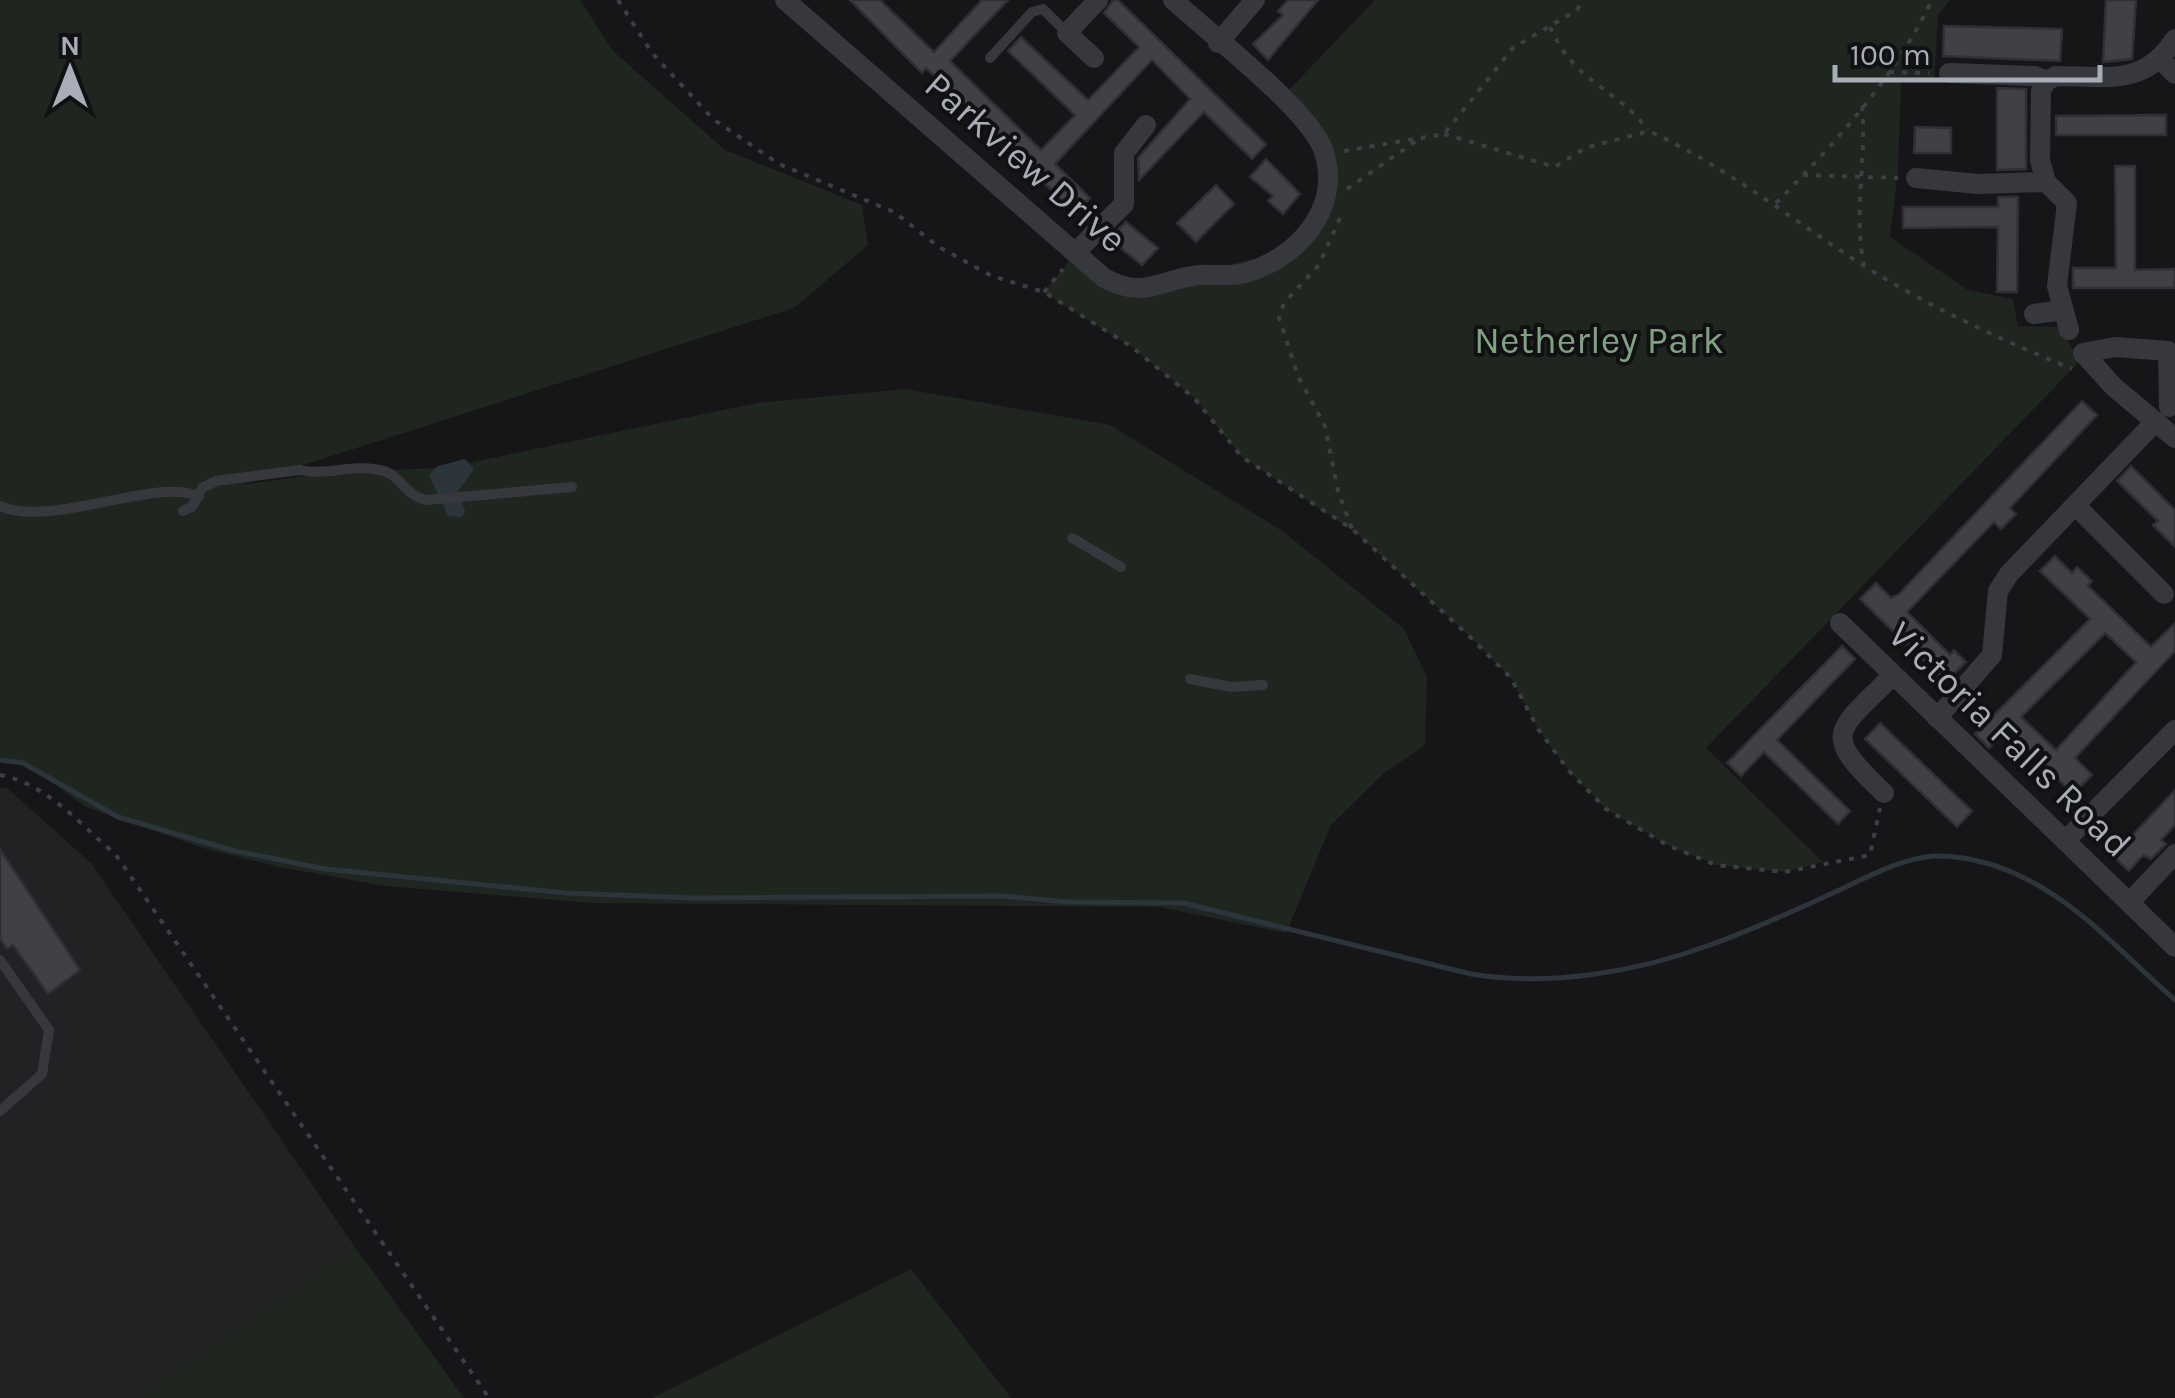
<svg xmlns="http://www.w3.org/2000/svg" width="2175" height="1398" font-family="Karla,sans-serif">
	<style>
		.built { fill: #222225 }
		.green { fill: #1e261f }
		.water { fill: #2c353c }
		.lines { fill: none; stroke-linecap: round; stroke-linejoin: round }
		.stream { stroke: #2c353c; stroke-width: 5 }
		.building { fill: #404145; stroke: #303034; stroke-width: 2.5; fill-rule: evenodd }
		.path { stroke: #3d3f44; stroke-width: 4; stroke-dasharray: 5 8; stroke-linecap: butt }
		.lane { stroke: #37383d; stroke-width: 10 }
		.street { stroke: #37383d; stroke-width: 20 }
		.labels { text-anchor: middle; stroke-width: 8; stroke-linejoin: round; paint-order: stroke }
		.street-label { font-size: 38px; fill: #a8adb8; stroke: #111113 }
		.park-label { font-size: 38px; fill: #7fa381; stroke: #111113 }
	</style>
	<rect width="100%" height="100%" fill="#161618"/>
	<path class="built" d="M0 788H7L91 863 355 1247 137 1398H0Z"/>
	<path class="green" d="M0 0H580L613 51 725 150 862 205 868 245 794 308 241 485 333 472 443 468 757 403 905 389 1110 425 1284 532 1404 629 1427 677 1425 745 1383 774 1331 825 1286 933 1159 907 592 903 385 886 279 867 203 848 86 807 23 762 0 760Z
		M1375 0H1950L1938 15 1934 81 1901 82 1898 172 1890 237 1968 290 2013 299 2018 326 2060 327 2080 361 1706 748 1823 862 1785 872 1716 865 1667 845 1606 809 1569 771 1538 729 1511 678 1468 635 1356 533 1242 457 1194 398 1132 347 1044 293 1075 253 1126 290 1295 249 1327 186 1289 90Z
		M355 1247 464 1398H136Z
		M911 1269 1011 1398H652Z"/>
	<path class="water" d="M465 459 474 469 458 491 465 511 462 517 448 516 429 475 438 466Z"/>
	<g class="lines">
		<path class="stream" d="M0 760 23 763 118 817 231 850 325 869 566 893 693 898 1002 896 1068 902 1183 903 1471 974C1549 987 1637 972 1710 945 1752 930 1794 911 1835 892 1866 878 1901 858 1935 856 1960 855 1992 863 2016 874 2079 902 2124 956 2175 1000"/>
	</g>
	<path class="building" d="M850 0H880L934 52 982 0H1008L950 61 1041 150 1075 115 1008 51 1021 37 1088 100 1139 47 1104 13 1113 0H1118L1266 144 1252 159 1204 112 1139 180 1138 158 1190 99 1152 60 1055 164 1090 198 1075 213 926 68 922 73Z
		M1288 0H1318L1268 60 1253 44 1283 15 1278 11Z
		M2106 0H2136L2132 59 2103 62Z
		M1944 26 2062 29 2060 61 1943 56Z
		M1997 88 2026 89V169L1997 170Z
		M2166 115V135H2056V116Z
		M1915 127 1951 128V153H1914Z
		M1266 159 1300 194 1283 214 1268 201 1273 196 1250 177Z
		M2115 166H2135V270L2175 269V288H2073V268H2116Z
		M1216 185 1234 204 1196 242 1177 223Z
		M1998 197H2018L2017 292H1997L1998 227 1903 228V207H1998Z
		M1126 222 1158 248 1142 265 1109 239Z
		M2082 401 2097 415 2010 508 2016 514 2001 529 1994 522 1907 612 1950 655 1954 650 1966 662 1945 682 1860 599 1876 583 1891 598 1899 594Z
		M2131 466 2175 510V547L2153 525 2158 521 2117 481Z
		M2055 556 2072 573 2077 567 2092 581 2088 586 2151 647 2175 623V651L2075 758 2092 775 2073 794 2008 730 1989 748 1975 734 2090 619 2040 571ZM2105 633 2136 662 2056 750 2021 717Z
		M1842 646 1855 659 1777 740 1850 811 1838 824 1764 752 1741 776 1727 763Z
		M1880 723 1972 811 1957 827 1865 739Z
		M2175 790V825L2161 840 2166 844 2151 859 2143 855 2129 871 2113 856Z
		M0 849 80 970 48 994 13 945 7 949 0 939Z"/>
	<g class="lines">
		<path class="path" d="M618 0 652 53 713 119 779 164 894 212 939 247 992 276 1044 292 1132 347 1194 398 1242 457 1352 529 1468 635 1511 678 1538 729 1569 771 1606 809 1667 845 1716 865 1785 872 1870 855 1880 808
			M1550 27C1576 85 1616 87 1648 130
			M1889 72 1929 73
			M1862 106C1867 159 1853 214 1864 265
			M1444 134 1555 167 1585 148 1649 131C1725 166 1791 219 1861 264 1927 306 2000 339 2072 369
			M1344 151 1444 134 1513 48 1577 10 1583 0
			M1803 175 1898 178
			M1347 189 1416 141
			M1776 203C1836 143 1895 77 1932 0
			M1340 218 1319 265 1284 303 1279 318 1298 376 1325 426 1338 491 1352 529
			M1044 292 1063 269
			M0 775C46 783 81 825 116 855L489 1398"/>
		<path class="lane" d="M990 58 1032 12 1043 9 1067 33
			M0 506C51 529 162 475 199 497
			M183 511 192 507 202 488 216 481 300 470C325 476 353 464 380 470 401 474 404 496 427 500L572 487
			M1072 538 1121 567
			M1190 679 1231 687 1263 685
			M0 960 49 1030 42 1074 0 1111"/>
		<path class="street" d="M785 0 1104 278C1146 300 1157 280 1199 275 1214 274 1230 277 1245 273 1296 259 1342 210 1324 152 1311 111 1209 33 1173 0
			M1218 43 1255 0
			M1094 58 1067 33 1098 0
			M2160 59 2175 74
			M1949 73 2035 76 2046 81
			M2046 81 2041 91 2040 160 2046 182 2067 203 2057 286 2069 330
			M2046 81 2056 76C2107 76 2144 87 2175 39
			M1916 178 1978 184 2046 182
			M1075 253 1124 204V153L1146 125
			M2034 314 2063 310
			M2169 407 2168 351 2115 347 2083 353 2114 387 2175 438
			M2075 505 2164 594
			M1840 623 2175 947
			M1937 718 1992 655 1998 591 2009 574 2155 422
			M1884 793C1819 732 1837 732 1893 675
			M2065 841 2175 730
			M2129 903 2175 854"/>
	</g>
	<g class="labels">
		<g class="street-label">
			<text transform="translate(1026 162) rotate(41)" y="13">Parkview Drive</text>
			<text transform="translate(2010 739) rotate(44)" y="13">Victoria Falls Road</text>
		</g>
		<g class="park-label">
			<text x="1599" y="353">Netherley Park</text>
		</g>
	</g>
	<g transform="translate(70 70)" stroke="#111113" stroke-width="8" paint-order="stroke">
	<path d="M0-8L18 38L0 25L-18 38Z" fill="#a8adb8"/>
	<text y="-15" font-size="28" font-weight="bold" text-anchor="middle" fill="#a8adb8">N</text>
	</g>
	<path d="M1835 65v15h265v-15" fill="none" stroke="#a8adb8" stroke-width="5"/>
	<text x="1850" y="65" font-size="30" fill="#a8adb8" stroke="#111113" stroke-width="8" paint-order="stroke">100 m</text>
</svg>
